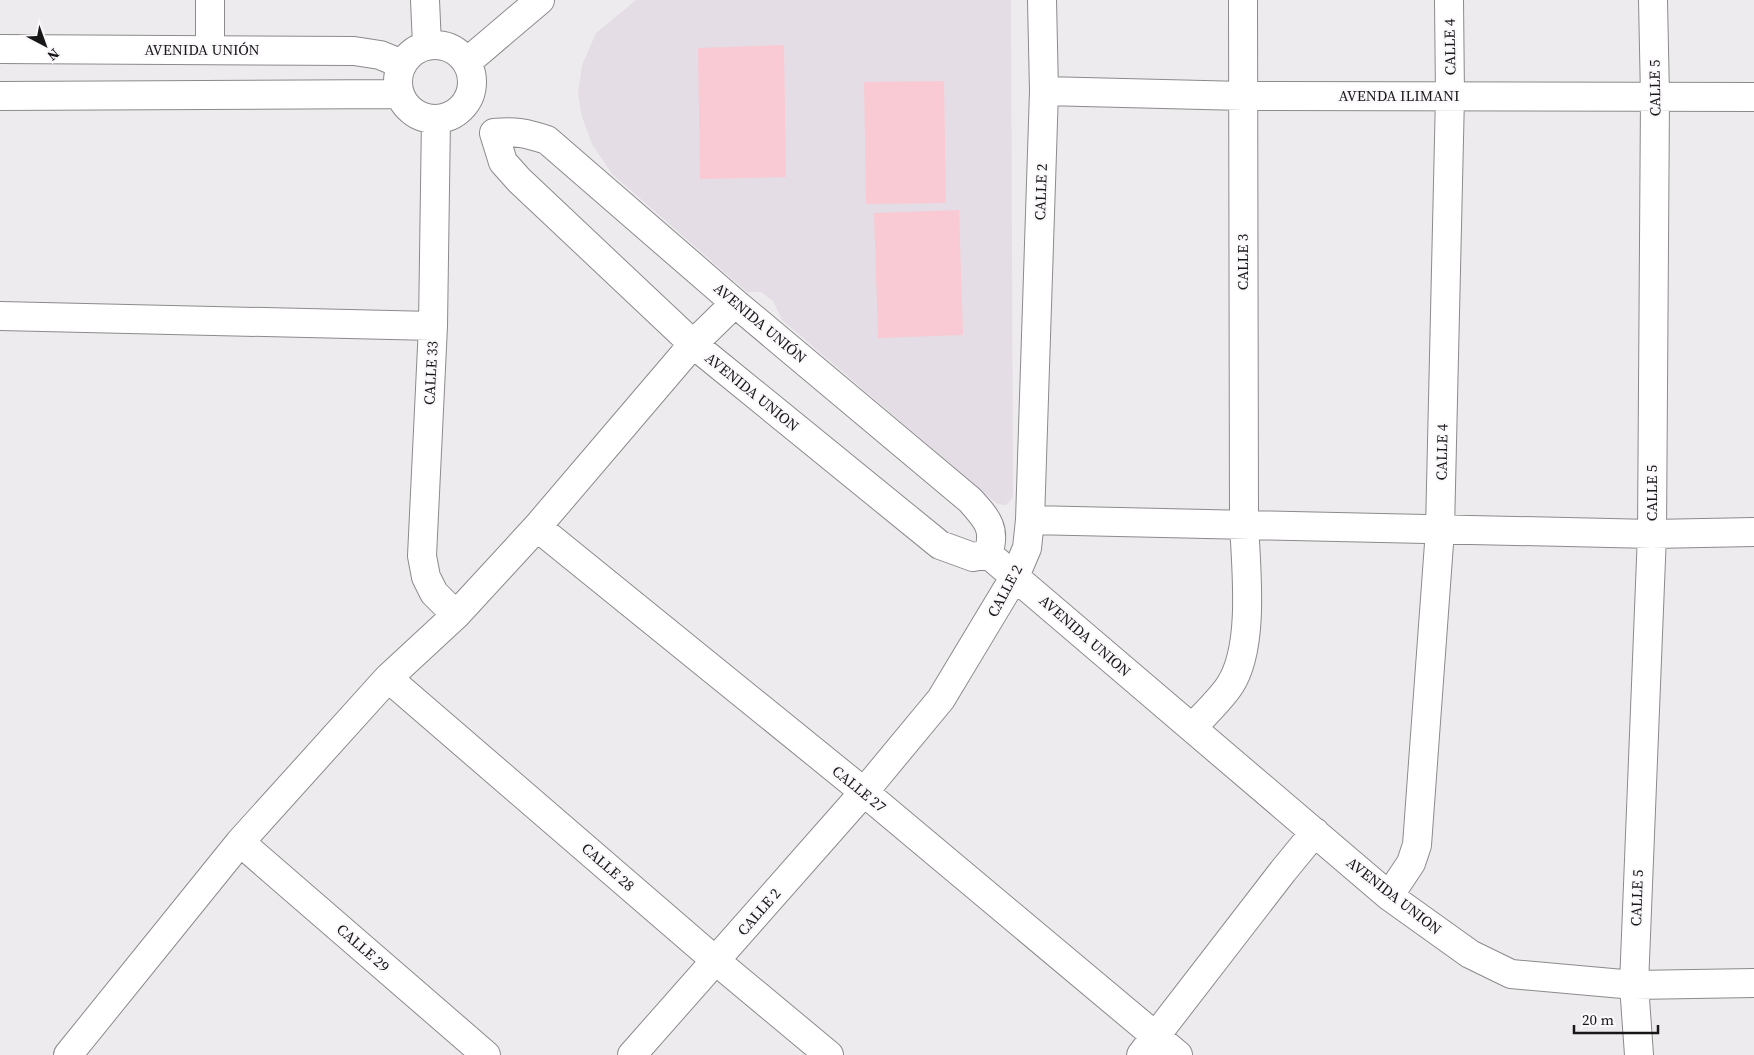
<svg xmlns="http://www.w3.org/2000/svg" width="1754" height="1055" font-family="'Source Serif 4',serif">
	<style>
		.built { fill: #e5dde5 }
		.green { fill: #f9cad3 }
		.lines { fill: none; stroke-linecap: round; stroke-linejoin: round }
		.street-casing { stroke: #8c8a8c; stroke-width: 30 }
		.street { stroke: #fff; stroke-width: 28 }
		.labels { text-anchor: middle; stroke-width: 4; stroke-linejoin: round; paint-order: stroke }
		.street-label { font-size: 15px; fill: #181718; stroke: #faf8fb }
	</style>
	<rect width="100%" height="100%" fill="#edebed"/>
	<path class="built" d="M636 0H1011L1013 497 1006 505 997 504 782 320 773 301 761 292H747L612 174 592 144 582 117 578 94 582 65 596 33Z"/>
	<path class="green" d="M784 45 786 177 700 179 698 48Z
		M944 81 946 203 866 204 864 82Z
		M959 210 963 335 878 338 874 213Z"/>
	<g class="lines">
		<defs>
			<path id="street" d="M425 0 427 45
				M398 82a37 37 0 1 1 74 0a37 37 0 1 1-74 0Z
				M0 49 354 51 380 55 402 64
				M210 50V0
				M467 62 540 0
				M1044 91 1243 96 1754 97
				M0 96 400 94
				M436 119 433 326 422 556 426 577 434 593 456 615
				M494 133 503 162 519 180 693 344 940 545 973 557 988 554 1389 896 1470 954 1511 974 1634 985 1754 983
				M494 133C516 131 526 133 547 140L735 303 970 500C986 518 997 528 988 554
				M0 316 433 326
				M1030 520 1652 534 1754 532
				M537 527 864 792 1178 1055
				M388 678 716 961 829 1055
				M1192 728C1203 716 1222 698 1230 685 1255 647 1246 568 1244 523L1243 0
				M240 842 486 1055
				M1389 896 1411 863 1417 845 1440 530 1450 96 1449 0
				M68 1055 240 842 388 678 456 615 537 527 693 344 735 303
				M632 1055 864 792 941 699 1015 576 1027 548 1030 520 1044 91 1042 0
				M1141 1055 1283 871 1315 832
				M1639 1055 1634 985 1652 534 1655 97 1653 0"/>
		</defs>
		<use href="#street" class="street-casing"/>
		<use href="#street" class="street"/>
	</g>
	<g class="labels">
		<g class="street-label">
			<text transform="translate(1450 47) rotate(-91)" y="5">CALLE 4</text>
			<text x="202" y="55">AVENIDA UNIÓN</text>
			<text transform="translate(1655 88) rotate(-91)" y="5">CALLE 5</text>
			<text x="1399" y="101">AVENDA ILIMANI</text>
			<text transform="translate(1041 192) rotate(-88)" y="5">CALLE 2</text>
			<text transform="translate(1243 262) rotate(-90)" y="5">CALLE 3</text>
			<text transform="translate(760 323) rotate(40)" y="5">AVENIDA UNIÓN</text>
			<text transform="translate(431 373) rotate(-87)" y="5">CALLE 33</text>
			<text transform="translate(752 392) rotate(39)" y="5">AVENIDA UNION</text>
			<text transform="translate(1442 452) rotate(-89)" y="5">CALLE 4</text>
			<text transform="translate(1652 493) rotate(-90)" y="5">CALLE 5</text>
			<text transform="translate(1005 591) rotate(-62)" y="5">CALLE 2</text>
			<text transform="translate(1085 636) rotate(41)" y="5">AVENIDA UNION</text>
			<text transform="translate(859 789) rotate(39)" y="5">CALLE 27</text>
			<text transform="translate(608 867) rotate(41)" y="5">CALLE 28</text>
			<text transform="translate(1394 896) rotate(38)" y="5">AVENIDA UNION</text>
			<text transform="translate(1637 898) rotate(-88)" y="5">CALLE 5</text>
			<text transform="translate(759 912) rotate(-49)" y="5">CALLE 2</text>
			<text transform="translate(363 948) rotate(41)" y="5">CALLE 29</text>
		</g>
	</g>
	<g transform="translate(45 45) rotate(139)" stroke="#faf8fb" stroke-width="4" paint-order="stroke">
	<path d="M0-4L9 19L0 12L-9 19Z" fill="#181718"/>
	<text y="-8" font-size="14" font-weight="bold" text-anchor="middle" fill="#181718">N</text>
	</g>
	<path d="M1574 1025v8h84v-8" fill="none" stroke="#181718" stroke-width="2.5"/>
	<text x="1582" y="1025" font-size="15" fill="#181718" stroke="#faf8fb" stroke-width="4" paint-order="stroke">20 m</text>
</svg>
